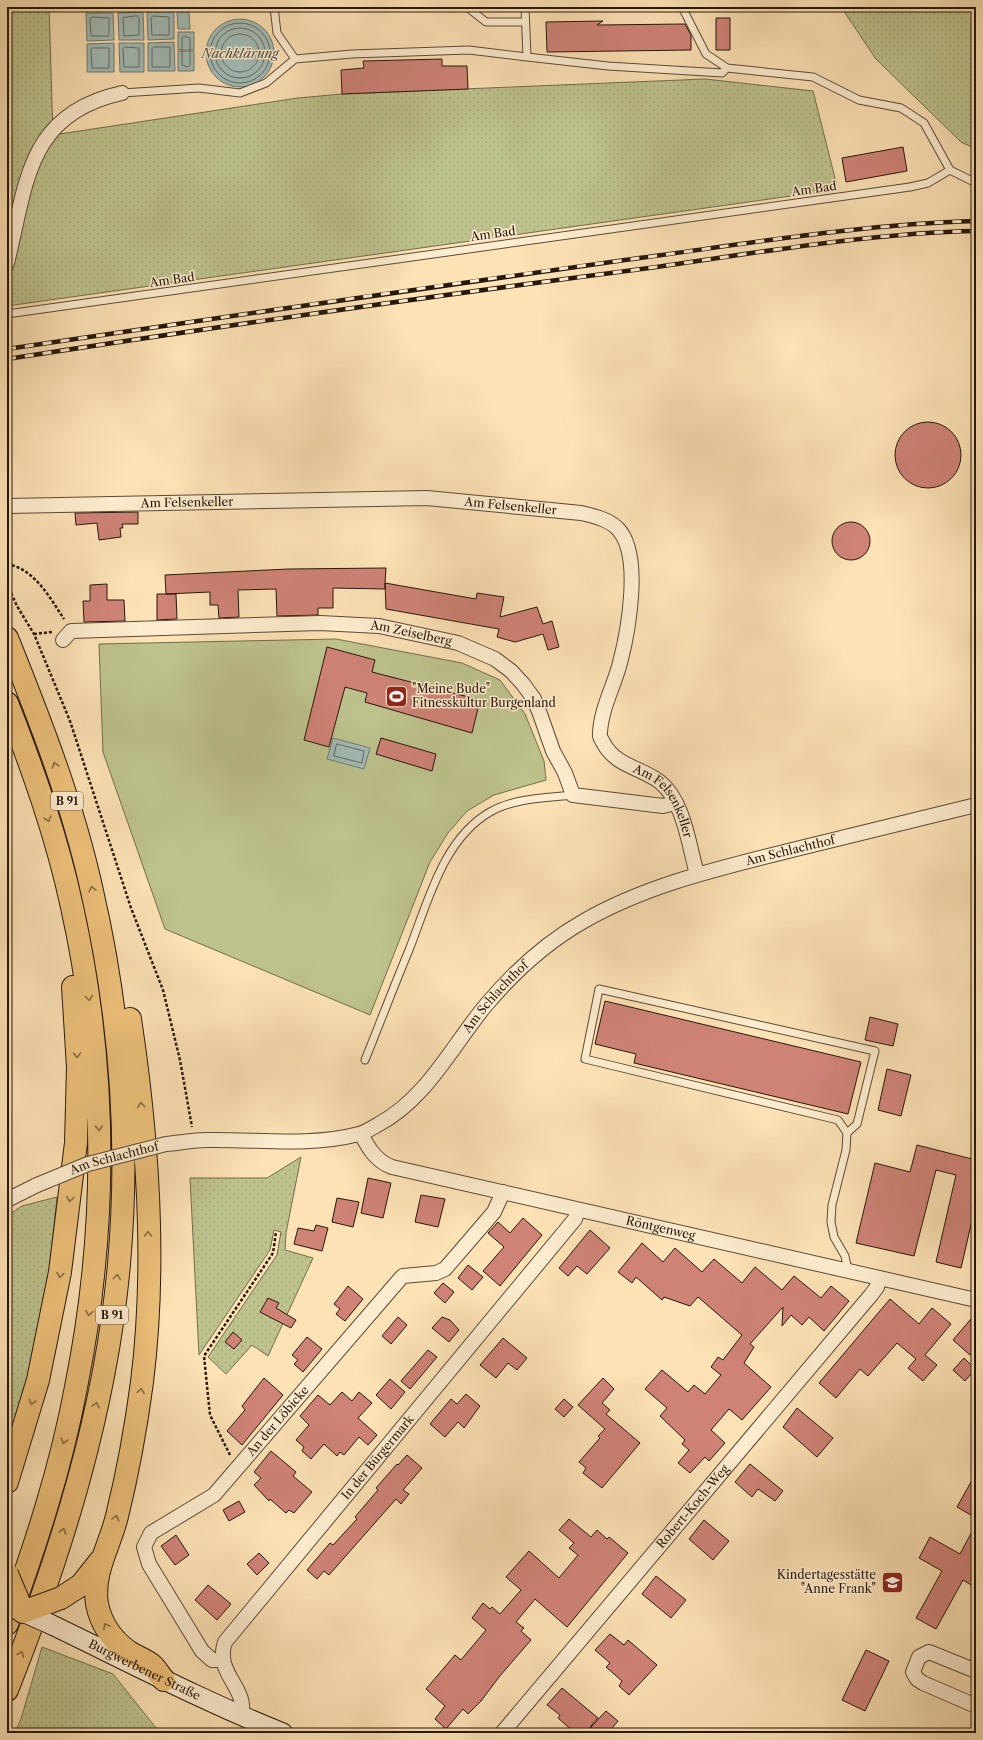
<svg xmlns="http://www.w3.org/2000/svg" width="983" height="1740" font-family="'Libre Caslon Text',serif">
	<style>
		.green { fill: url(#green-dots); stroke: #726d4c }
		.pitch { fill: #bec38e; stroke: #726d4c }
		.water { fill: #a2bcb7; stroke: #717a72 }
		.lines { fill: none; stroke-linecap: round; stroke-linejoin: round }
		.shore { stroke: #646a61; stroke-width: 1 }
		.building { fill: #cf8377; stroke: #27170b }
		.service-casing { stroke: #5c4a36; stroke-width: 9 }
		.minor-casing { stroke: #5c4a36; stroke-width: 16 }
		.secondary-casing { stroke: #27170b; stroke-width: 21 }
		.trunk-casing { stroke: #27170b; stroke-width: 24 }
		.path { stroke: #27170b; stroke-width: 2.5; stroke-dasharray: 3 2; stroke-linecap: butt }
		.service { stroke: #fdeccf; stroke-width: 7 }
		.minor { stroke: #fdeccf; stroke-width: 14 }
		.secondary { stroke: #fdeccf; stroke-width: 19 }
		.trunk { stroke: #eec17a; stroke-width: 22 }
		.rail-casing { stroke: #27170b; stroke-width: 4.5 }
		.rail { stroke: #fdeccf; stroke-width: 3; stroke-dasharray: 9; stroke-linecap: butt }
		.minor-bridge-casing { stroke: #5c4a36; stroke-width: 16; stroke-linecap: butt }
		.secondary-bridge-casing { stroke: #27170b; stroke-width: 21; stroke-linecap: butt }
		.trunk-bridge-casing { stroke: #27170b; stroke-width: 24; stroke-linecap: butt }
		.minor-bridge { stroke: #fdeccf; stroke-width: 14 }
		.secondary-bridge { stroke: #fdeccf; stroke-width: 19 }
		.trunk-bridge { stroke: #eec17a; stroke-width: 22 }
		.oneway { stroke: #8a6c42 }
		.labels { text-anchor: middle; stroke-width: 3; stroke-linejoin: round; paint-order: stroke }
		.shield { fill: #fdeccf; stroke: #675746; stroke-width: 1 }
		.shield-label { font-size: 11px; font-weight: bold; fill: #27170b }
		.street-label { font-size: 12px; fill: #27170b; stroke: #fdeccf }
		.poi-label { font-size: 12px; fill: #27170b; stroke: #fdeccf; text-anchor: start }
		.water-label { font-size: 13px; font-style: italic; fill: #525147; stroke: #fdeccf }
	</style>
	<defs>
		<pattern id="green-dots" width="8" height="8" patternUnits="userSpaceOnUse"><rect width="8" height="8" fill="#bec38e"/><path d="M2 2h.1M6 6h.1" fill="none" stroke="#a3a779" stroke-width="1.8" stroke-linecap="round"/></pattern>
	</defs>
	<rect width="100%" height="100%" fill="#fce2b5"/>
	<filter id="stains"><feTurbulence type="fractalNoise" baseFrequency=".005" numOctaves="4"/><feColorMatrix values="0 0 0 0 .2 0 0 0 0 .09 0 0 0 0 .02 0 0 0 .5 -.17"/></filter>
	<radialGradient id="worn" r=".72"><stop offset=".6" stop-color="#630" stop-opacity="0"/><stop offset="1" stop-color="#630" stop-opacity=".3"/></radialGradient>
	<path class="green" d="M7 7H49L53 135 298 98 342 94 705 79 813 91 836 182 834 190 7 306Z
		M841 7H976V149L961 142 876 59Z
		M301 1157 286 1233 285 1250 313 1258 268 1356 252 1345 226 1374 208 1357 277 1255 281 1232 274 1230 270 1250 199 1355 190 1178H267Z
		M57 1197 48 1283 33 1357 7 1448V1216L22 1206Z
		M42 1647 113 1674 160 1733H15L21 1719Z"/>
	<path class="pitch" d="M336 639 462 663 500 680 525 714 544 761 546 780 494 795 467 811 448 833 430 862 370 1015 165 929 103 752 99 644Z"/>
	<path class="water" d="M86 7H113V10H86Z
		M143 12 144 40H119L118 13Z
		M147 12H174V39L148 40Z
		M177 12H189L190 29H178Z
		M86 13H113L114 40 87 41Z
		M206 53a34 34 0 1 1 68 0a34 34 0 1 1-68 0Z
		M178 32H194V50H178Z
		M174 42 175 71H148V43Z
		M114 43V72H87V44Z
		M119 43H144V72H120Z
		M178 51H194V71H178Z
		M333 738 370 748 364 769 327 759Z"/>
	<g class="lines">
		<path class="shore" d="M137 16 139 18V35L124 36 123 18Z
			M153 16 169 17V35H152L151 18Z
			M92 17 109 18V36H91L90 19Z
			M210 53a30 30 0 1 1 60 0a30 30 0 1 1-60 0Z
			M215 53a25 25 0 1 1 50 0a25 25 0 1 1-50 0Z
			M221 53a19 19 0 1 1 38 0a19 19 0 1 1-38 0Z
			M184 36 190 38V65L188 67 182 65V38Z
			M125 47 139 48V67H124L123 49Z
			M154 47H170V67H152V49Z
			M93 48H109V68H92L91 50Z
			M337 744 364 751 362 763 334 756Z"/>
	</g>
	<path class="building" d="M716 18H730V50H716Z
		M603 21 597 25 685 24 691 35V50L547 52 546 22Z
		M442 59V66H467L468 89 342 94 341 70 364 68 363 61Z
		M903 147 907 171 846 182 842 158Z
		M895 455a33 33 0 1 1 66 0a33 33 0 1 1-66 0Z
		M138 512V524H122L123 528H120L121 537 99 540 97 523 76 525 75 513Z
		M832 541a19 19 0 1 1 38 0a19 19 0 1 1-38 0Z
		M386 568 385 583 476 599 477 593 504 597 500 617 537 607 543 624 552 621 559 647 548 650 543 634 515 642 497 637 499 629 386 609 385 583V589L333 588V608H318V615L277 616 276 589 238 590 239 617 219 618 218 605H210V592L166 594 165 575 288 569Z
		M107 584V600H124L125 621 84 622 83 601H90V585Z
		M157 594H176L177 619 157 620Z
		M327 647 375 660 372 672 480 700 472 733 365 702 367 693 345 687 329 747 304 740Z
		M381 738 436 754 432 771 376 754Z
		M605 1001 861 1062 848 1114 634 1063 636 1054 595 1044Z
		M870 1017 898 1024 893 1046 865 1040Z
		M887 1069 911 1075 901 1116 878 1110Z
		M917 1145 976 1160V1203L961 1268 936 1262 956 1175 936 1170 914 1256 856 1243 875 1163 910 1172Z
		M368 1178 391 1183 383 1218 361 1213Z
		M421 1195 445 1199 438 1227 415 1222Z
		M337 1198 359 1202 353 1227 332 1222Z
		M523 1218 542 1235 500 1286 483 1271 504 1247 488 1233 498 1222 510 1233Z
		M316 1225 328 1228 322 1251 294 1244 298 1228 314 1231Z
		M590 1230 610 1248 587 1274 577 1266 568 1276 559 1268Z
		M642 1243 663 1262 675 1248 702 1272 714 1259 742 1283 755 1267 782 1290 794 1276 821 1298 831 1286 849 1301 824 1331 809 1317 802 1325 791 1315 782 1326 783 1307 750 1344 754 1347 744 1363 771 1387 742 1420 729 1409 711 1430 725 1443 709 1461 705 1457 690 1473 678 1463 689 1450 682 1444 685 1440 660 1416 667 1408 645 1389 662 1370 688 1392 694 1385 705 1394 721 1375 711 1367 718 1357 723 1360 742 1335 698 1297 690 1306 664 1297 662 1300 636 1277 632 1283 618 1272Z
		M468 1265 483 1277 472 1290 458 1278Z
		M443 1283 454 1292 445 1303 434 1293Z
		M348 1286 363 1299 345 1321 336 1314 340 1309 334 1304Z
		M268 1298 279 1303 276 1308 296 1320 291 1328 260 1312Z
		M890 1299 919 1324 932 1308 951 1324 925 1355 937 1365 923 1381 908 1368 916 1359 897 1343 868 1376 860 1369 836 1398 819 1383Z
		M976 1313V1348L970 1355 953 1340Z
		M398 1317 407 1325 391 1344 382 1336Z
		M442 1317 450 1320 459 1330 449 1342 432 1328Z
		M233 1332 242 1340 234 1349 225 1342Z
		M307 1337 322 1349 303 1372 294 1364 298 1360 292 1355Z
		M503 1338 527 1358 517 1370 508 1363 496 1378 480 1365Z
		M428 1350 437 1357 410 1389 401 1381Z
		M964 1358 975 1369 965 1381 953 1370Z
		M264 1378 283 1395 242 1445 227 1431 245 1410 242 1406Z
		M603 1378 614 1389 602 1403 610 1410 606 1414 640 1443 602 1488 583 1473 586 1468 579 1462 600 1438 598 1436 605 1429 578 1405Z
		M390 1379 405 1392 391 1409 376 1395Z
		M342 1392 352 1401 359 1392 372 1403 358 1418 377 1435 368 1445 359 1437 344 1455 340 1452 337 1456 324 1444 311 1459 302 1451 304 1447 296 1440 309 1425 300 1416 318 1395 330 1405Z
		M466 1394 480 1406 464 1428 458 1422 445 1437 430 1424 451 1399 457 1404Z
		M564 1399 573 1407 564 1417 555 1409Z
		M797 1408 833 1438 817 1457 783 1427Z
		M271 1451 296 1472 293 1476 312 1492 294 1513 289 1510 286 1513 270 1499 269 1501 254 1485 261 1478 254 1472Z
		M407 1455 422 1468 403 1490 409 1494 401 1504 396 1499 329 1575 324 1571 317 1579 307 1570 330 1543 333 1545 357 1519 355 1517 378 1490 376 1488 397 1464 398 1465Z
		M750 1464 783 1491 775 1501 758 1489 752 1497 735 1482Z
		M976 1473V1518L957 1507Z
		M239 1501 245 1512 229 1521 223 1510Z
		M569 1519 591 1537 597 1530 607 1539 609 1537 628 1553 567 1627 535 1599 516 1622 524 1628 521 1631 531 1640 499 1677 481 1701 468 1714 463 1709 446 1729 435 1719 445 1706 426 1689 455 1655 461 1660 486 1630 472 1618 483 1603 490 1609 492 1607 500 1614 521 1590 506 1577 529 1551 559 1578 578 1555 569 1548 574 1543 559 1530Z
		M704 1520 729 1541 713 1560 689 1539Z
		M976 1524V1552L972 1559 976 1562V1588L963 1580 936 1629 916 1618 942 1571 919 1558 930 1537 960 1554Z
		M176 1535 189 1555 175 1565 161 1546Z
		M259 1553 269 1563 257 1575 247 1564Z
		M656 1576 686 1600 671 1618 642 1594Z
		M208 1585 231 1604 217 1620 195 1600Z
		M610 1634 624 1645 628 1640 657 1665 629 1695 619 1686 622 1681 606 1667 610 1663 595 1650Z
		M866 1650 889 1661 865 1711 842 1700Z
		M562 1688 598 1718 585 1733H575L558 1718 560 1715 547 1705Z
		M606 1711 618 1721 608 1733H598L591 1727Z"/>
	<g class="lines">
		<defs>
			<path id="service" d="M274 7 277 33 295 59 352 54 469 50 527 57
				M467 7 486 22H525
				M525 7 527 57 608 66 722 73 727 68
				M682 7 706 54 727 68 813 77 859 100 901 108 924 123 950 170
				M122 93 199 88 240 93 266 83 295 59
				M950 170 976 183
				M7 314 910 187 928 183 950 170
				M365 1060C380 1023 394 986 409 950 428 902 443 839 490 812 514 798 546 798 573 795
				M847 1133 857 1124 875 1051 599 989 585 1059 838 1120 847 1133 846 1150 832 1205 831 1222 834 1237 845 1256 848 1271"/>
			<g id="minor">
				<path d="M7 263C27 184 26 114 122 93"/>
				<path id="s1" d="M7 506 427 498 581 513C593 516 608 519 617 528 643 553 628 632 620 663 614 686 601 709 600 733 599 737 602 740 604 744 616 766 642 768 660 782 684 801 689 846 697 874"/>
				<path id="s2" d="M63 640 71 631 320 623 379 626 458 643 495 659 511 671 523 684 534 699 540 714 553 751 565 773 573 795 663 806 676 803"/>
				<path id="s3" d="M361 1134C369 1149 376 1161 392 1167L976 1300"/>
				<path id="s4" d="M166 1144C179 1143 193 1140 207 1140 258 1139 308 1147 359 1134 366 1132 372 1128 379 1124 427 1098 452 1046 486 1005 513 973 547 942 584 921 647 885 717 869 788 851 851 836 913 820 976 805"/>
				<path d="M7 1200 37 1185"/>
				<path id="s5" d="M223 1660H212L202 1651 149 1564 144 1547 151 1533 214 1495 400 1279 403 1276 436 1273 445 1269 494 1212 503 1192"/>
				<path d="M976 1671 929 1652 919 1657 913 1672 917 1679 923 1683 976 1706"/>
				<path id="s6" d="M241 1716C249 1688 214 1674 225 1642L575 1219 578 1210"/>
				<path id="s7" d="M502 1733 871 1295 877 1287 879 1278"/>
			</g>
			<g id="secondary">
				<path id="s8" d="M50 1624C127 1661 203 1701 283 1733"/>
			</g>
			<path id="trunk" d="M7 638C40 720 73 804 92 891 120 1013 130 1139 119 1264 106 1410 61 1554 7 1690
				M7 703C33 770 57 837 72 907 107 1065 108 1228 76 1387 61 1468 35 1547 7 1624
				M130 1019C148 1138 157 1262 142 1382 136 1427 128 1472 117 1516 110 1546 92 1572 97 1604 101 1624 112 1640 129 1652 137 1657 147 1660 153 1666 157 1670 160 1676 164 1680
				M7 1482 38 1380 60 1272 76 1143 78 1067 73 987
				M61 1598 81 1585 100 1561"/>
		</defs>
		<use href="#service" class="service-casing"/>
		<use href="#minor" class="minor-casing"/>
		<use href="#secondary" class="secondary-casing"/>
		<use href="#trunk" class="trunk-casing"/>
		<path class="path" d="M7 564C35 569 50 598 64 619
			M7 584 17 606 34 634 70 721 131 908 163 990 180 1060 192 1127
			M34 634 52 632
			M230 1455 210 1415 204 1356 273 1253 276 1232"/>
		<use href="#service" class="service"/>
		<use href="#minor" class="minor"/>
		<use href="#secondary" class="secondary"/>
		<use href="#trunk" class="trunk"/>
		<defs>
			<path id="rail" d="M7 349C213 319 418 288 625 260 739 245 861 224 976 221
				M7 359C216 327 425 297 634 270 746 255 864 233 976 231"/>
		</defs>
		<use href="#rail" class="rail-casing"/>
		<use href="#rail" class="rail"/>
		<defs>
			<g id="minor-bridge">
				<path id="s9" d="M37 1185 88 1164 166 1144"/>
			</g>
			<path id="secondary-bridge" d="M7 1605 50 1624"/>
			<path id="trunk-bridge" d="M7 1574 23 1612 61 1598"/>
		</defs>
		<use href="#minor-bridge" class="minor-bridge-casing"/>
		<use href="#secondary-bridge" class="secondary-bridge-casing"/>
		<use href="#trunk-bridge" class="trunk-bridge-casing"/>
		<use href="#minor-bridge" class="minor-bridge"/>
		<use href="#secondary-bridge" class="secondary-bridge"/>
		<use href="#trunk-bridge" class="trunk-bridge"/>
	</g>
	<defs><path id="oneway-chevron" d="M-2-3.5L2.5 0L-2 3.5" fill="none" stroke-width="1.6" stroke-linecap="round" stroke-linejoin="round"/></defs>
	<g class="oneway">
		<use href="#oneway-chevron" transform="translate(55 765) rotate(-108)"/>
		<use href="#oneway-chevron" transform="translate(48 819) rotate(73)"/>
		<use href="#oneway-chevron" transform="translate(92 889) rotate(-103)"/>
		<use href="#oneway-chevron" transform="translate(89 998) rotate(82)"/>
		<use href="#oneway-chevron" transform="translate(77 1055) rotate(89)"/>
		<use href="#oneway-chevron" transform="translate(141 1105) rotate(-96)"/>
		<use href="#oneway-chevron" transform="translate(99 1128) rotate(88)"/>
		<use href="#oneway-chevron" transform="translate(70 1199) rotate(97)"/>
		<use href="#oneway-chevron" transform="translate(148 1234) rotate(-91)"/>
		<use href="#oneway-chevron" transform="translate(60 1275) rotate(99)"/>
		<use href="#oneway-chevron" transform="translate(117 1277) rotate(-83)"/>
		<use href="#oneway-chevron" transform="translate(89 1313) rotate(98)"/>
		<use href="#oneway-chevron" transform="translate(141 1391) rotate(-81)"/>
		<use href="#oneway-chevron" transform="translate(32 1402) rotate(107)"/>
		<use href="#oneway-chevron" transform="translate(96 1405) rotate(-78)"/>
		<use href="#oneway-chevron" transform="translate(64 1441) rotate(105)"/>
		<use href="#oneway-chevron" transform="translate(116 1518) rotate(-73)"/>
		<use href="#oneway-chevron" transform="translate(63 1531) rotate(-73)"/>
		<use href="#oneway-chevron" transform="translate(106 1626) rotate(-118)"/>
		<use href="#oneway-chevron" transform="translate(21 1654) rotate(-68)"/>
	</g>
	<defs>
		<symbol id="stadium-square" viewBox="-11 -11 22 22"><rect x="-9" y="-9" width="18" height="18" rx="4" fill="#8f2418" stroke="#fdeccf"/><path d="M0-5a6.5 5 0 1 0 0 10a6.5 5 0 1 0 0-10ZM-3.5-1.8h7v3.6h-7Z" fill="#fff"/></symbol>
		<symbol id="school-square" viewBox="-11 -11 22 22"><rect x="-9" y="-9" width="18" height="18" rx="4" fill="#8f2418" stroke="#fdeccf"/><path d="M0-5L7-2L0 1L-7-2ZM-4 1L0 2.5L4 1V4Q0 6-4 4Z" fill="#fff"/></symbol>
	</defs>
	<g fill-rule="evenodd">
		<use href="#stadium-square" x="384" y="684" width="25" height="25"/>
		<use href="#school-square" x="880" y="1570" width="25" height="25"/>
	</g>
	<g class="labels">
		<g class="shield">
			<rect x="51" y="792" width="32" height="18" rx="3"/>
			<rect x="96" y="1306" width="32" height="18" rx="3"/>
		</g>
		<g class="shield-label">
			<text x="67" y="805">B 91</text>
			<text x="112" y="1319">B 91</text>
		</g>
		<g class="street-label">
			<text transform="translate(814 189) rotate(-8)" y="4">Am Bad</text>
			<text transform="translate(493 234) rotate(-8)" y="4">Am Bad</text>
			<text transform="translate(172 280) rotate(-8)" y="4">Am Bad</text>
			<text dy="4" stroke="none"><textPath href="#s1" startOffset="180">Am Felsenkeller</textPath></text>
			<text dy="4" stroke="none"><textPath href="#s1" startOffset="504">Am Felsenkeller</textPath></text>
			<text dy="4" stroke="none"><textPath href="#s2" startOffset="353">Am Zeiselberg</textPath></text>
			<text dy="4" stroke="none"><textPath href="#s1" startOffset="924">Am Felsenkeller</textPath></text>
			<text dy="4" stroke="none"><textPath href="#s4" startOffset="726">Am Schlachthof</textPath></text>
			<text dy="4" stroke="none"><textPath href="#s4" startOffset="390">Am Schlachthof</textPath></text>
			<text dy="4" stroke="none"><textPath href="#s9" startOffset="82">Am Schlachthof</textPath></text>
			<text dy="4" stroke="none"><textPath href="#s3" startOffset="322">Röntgenweg</textPath></text>
			<text dy="4" stroke="none"><textPath href="#s5" startOffset="331">An der Löbicke</textPath></text>
			<text dy="4" stroke="none"><textPath href="#s6" startOffset="318">In der Bürgermark</textPath></text>
			<text dy="4" stroke="none"><textPath href="#s7" startOffset="296">Robert-Koch-Weg</textPath></text>
			<text dy="4" stroke="none"><textPath href="#s8" startOffset="105">Burgwerbener Straße</textPath></text>
		</g>
		<g class="poi-label">
			<text x="412" y="693">"Meine Bude"<tspan x="412" dy="14">Fitnesskultur Burgenland</tspan></text>
			<text x="876" y="1579" text-anchor="end">Kindertagesstätte<tspan x="876" dy="14">"Anne Frank"</tspan></text>
		</g>
		<g class="water-label">
			<text x="240" y="58">Nachklärung</text>
		</g>
	</g>
	<rect width="983" height="1740" fill="none" stroke="#fce2b5" stroke-width="24"/>
	<rect x="8" y="8" width="967" height="1724" fill="none" stroke="#27170b" stroke-width="2"/>
	<rect x="12" y="12" width="959" height="1716" fill="none" stroke="#27170b"/>
	<rect width="100%" height="100%" filter="url(#stains)"/>
	<rect width="100%" height="100%" fill="url(#worn)"/>
</svg>
